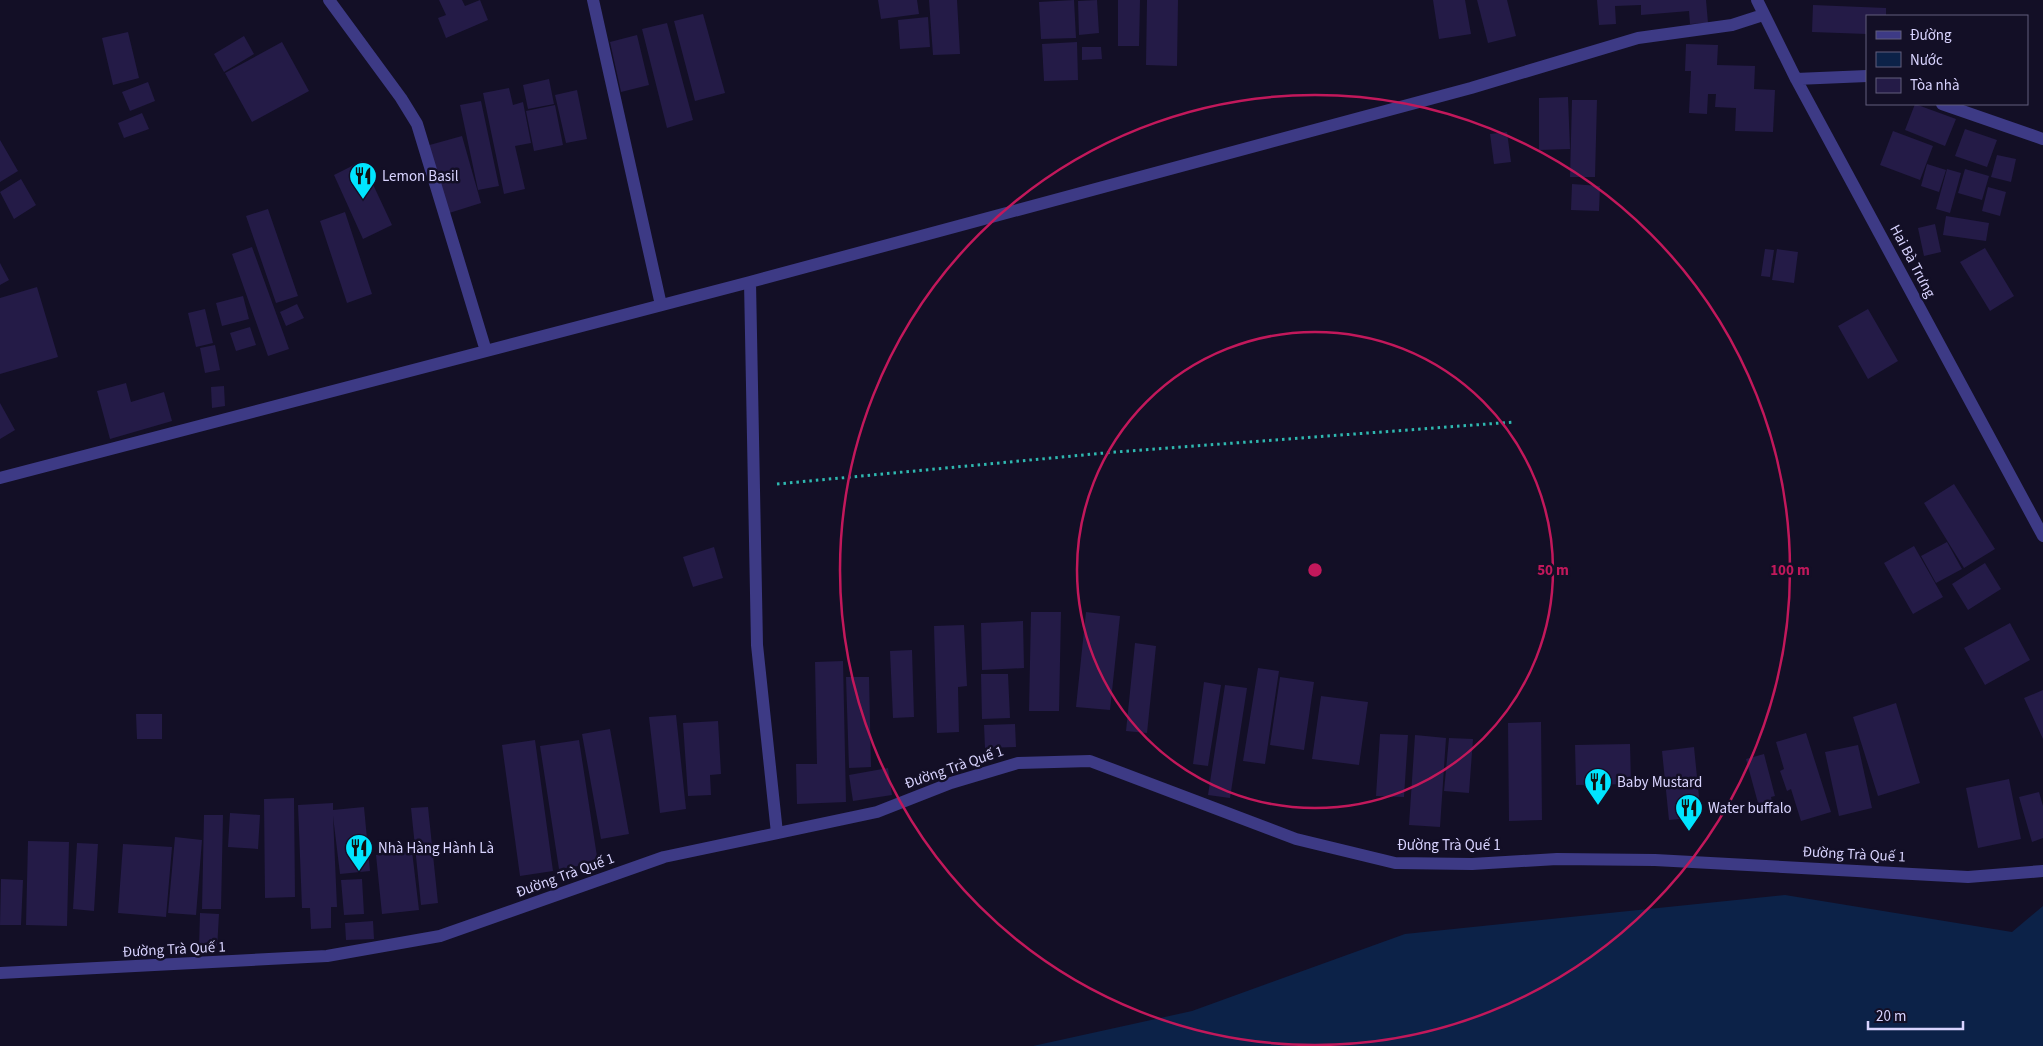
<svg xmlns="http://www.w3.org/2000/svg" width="2043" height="1046" font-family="'Source Sans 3',sans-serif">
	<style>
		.water { fill: #0c2248 }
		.building { fill: #241b47 }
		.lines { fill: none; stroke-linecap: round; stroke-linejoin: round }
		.path { stroke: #2fb8b0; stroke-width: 3; stroke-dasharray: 2.5 4; stroke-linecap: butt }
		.minor { stroke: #3d3a85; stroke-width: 12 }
		.ring { fill: none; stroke: #c2185b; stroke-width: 2.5 }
		.labels { text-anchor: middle; stroke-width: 5; stroke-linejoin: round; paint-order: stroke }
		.poi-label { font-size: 15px; fill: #d9d4ff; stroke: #130f26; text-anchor: start }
		.street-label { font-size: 15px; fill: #d9d4ff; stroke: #130f26 }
		.centre { fill: #c2185b; stroke: #130f26; stroke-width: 2.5 }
		.ring-label { font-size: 15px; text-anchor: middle; font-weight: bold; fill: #c2185b; stroke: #130f26; stroke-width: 5; stroke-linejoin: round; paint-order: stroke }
	</style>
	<rect width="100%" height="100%" fill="#130f26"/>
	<path class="water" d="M1785 895 2012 932 2043 906V1046H1033L1192 1011 1405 934Z"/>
	<path class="building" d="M439 0H462L465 6 480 0 488 20 446 38 438 18 446 15Z
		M878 0H917L919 14 881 19Z
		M929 0H957L960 54 933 55Z
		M1074 0 1076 38 1041 39 1039 2Z
		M1097 0 1099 33 1079 35 1078 1Z
		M1118 0H1140L1139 46H1118Z
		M1147 0H1178L1177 66 1146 65Z
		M1433 0H1465L1471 34 1439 39Z
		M1477 0H1507L1516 36 1488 43Z
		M1597 0H1706L1708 23 1690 24 1689 11 1641 15V5L1615 6 1616 24 1599 25Z
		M1813 5 1886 8V16H1867V34L1812 32Z
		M703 14 725 93 695 101 674 21Z
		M928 17 930 47 900 49 898 20Z
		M667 23 693 120 667 128 642 29Z
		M128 32 139 78 113 85 102 38Z
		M637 35 649 85 621 92 610 42Z
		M244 36 254 54 224 72 214 54Z
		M282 42 309 91 252 122 225 73Z
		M1077 42 1078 80 1044 81 1042 44Z
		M1686 44 1718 45 1717 65 1755 66 1754 89 1775 90 1773 132 1735 131 1736 108 1715 107 1716 94H1708L1707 114 1689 113 1691 71H1685Z
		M1082 47H1101L1102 59 1082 60Z
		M549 79 554 104 528 109 523 85Z
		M148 82 155 101 130 111 122 92Z
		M509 88 513 105 523 102 531 143 515 146 525 189 504 194 483 93Z
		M577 90 587 139 566 143 555 95Z
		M1568 97 1570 149 1539 150V98Z
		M1572 100H1597L1595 177H1570Z
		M481 101 499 186 478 190 460 105Z
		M1915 104 1956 119 1945 146 1905 130Z
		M555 105 563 145 534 151 526 111Z
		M142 113 149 129 124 138 118 123Z
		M1965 129 1997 140 1987 167 1955 156Z
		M1893 131 1933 146 1920 180 1880 165Z
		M1507 132 1511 162 1494 164 1490 134Z
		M462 136 481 203 446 214 426 146Z
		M0 140 18 171 0 182Z
		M1997 155 2016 159 2011 182 1991 177Z
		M362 161 392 225 363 239 334 175Z
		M1927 164 1946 170 1939 192 1921 186Z
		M1947 169 1961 173 1950 213 1936 209Z
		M1965 169 1989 176 1982 200 1958 193Z
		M21 179 36 205 14 219 0 192Z
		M1572 184 1600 186 1599 211 1571 210Z
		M1988 187 2006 192 2000 216 1982 211Z
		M268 209 298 296 276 303 246 216Z
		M345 212 372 294 347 303 320 221Z
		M1946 216 1989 223 1986 241 1943 235Z
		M1935 224 1941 252 1924 256 1918 228Z
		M252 247 289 349 268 356 232 254Z
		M1985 248 2014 296 1990 311 1960 262Z
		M1765 249 1774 250 1770 277 1761 276Z
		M1777 249 1798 252 1794 283 1772 280Z
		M0 263 9 280 0 285Z
		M37 287 58 357 0 374V298Z
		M243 296 249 319 222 326 216 303Z
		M297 304 304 318 286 326 280 312Z
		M205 309 213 343 196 347 188 313Z
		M1868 309 1898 361 1868 379 1838 326Z
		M250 327 256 345 236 351 230 333Z
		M215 345 220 370 205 373 200 348Z
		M126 383 131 402 164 392 172 421 110 439 97 391Z
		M224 386 225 406 212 408 211 387Z
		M0 403 15 430 0 439Z
		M1954 484 1995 549 1964 568 1924 503Z
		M1947 542 1962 569 1936 583 1921 556Z
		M1914 546 1943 597 1913 614 1884 563Z
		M714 547 723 578 693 587 683 557Z
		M1985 563 2001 589 1968 610 1952 584Z
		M1031 612H1061L1059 711H1029Z
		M1086 612 1120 616 1110 710 1076 707Z
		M1023 621 1024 668 982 670 981 623Z
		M2010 623 2030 660 1985 685 1964 648Z
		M964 625 967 686 958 687 959 732 937 733 934 626Z
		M1135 643 1156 646 1147 733 1126 731Z
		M912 650 914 717 893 718 890 651Z
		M843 661 846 802 797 804 796 764H817L815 662Z
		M1258 668 1279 671 1265 764 1243 761Z
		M981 674H1008L1010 718 982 719Z
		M846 677H869L871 767 849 768Z
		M1280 677 1314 682 1304 750 1270 745Z
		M1204 682 1221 685 1208 766 1193 764Z
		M1225 685 1247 688 1230 798 1208 795Z
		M2043 690V739L2024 698Z
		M1321 696 1368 702 1359 765 1312 759Z
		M1896 703 1920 783 1878 796 1853 717Z
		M136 714H162V739H137Z
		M676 715 686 809 660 813 649 717Z
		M718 721 721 774 710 775 711 795 688 796 683 723Z
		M1541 722 1542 820 1509 821 1508 723Z
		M1015 724 1016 747 985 748 984 725Z
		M610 729 629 834 601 839 582 734Z
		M1806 733 1831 812 1801 821 1791 789 1787 791 1780 771 1784 769 1776 742Z
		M1380 734 1408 735 1404 797 1376 796Z
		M1415 735 1446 738 1440 827 1409 825Z
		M1449 738 1473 739 1469 793 1444 791Z
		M535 740 553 871 520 876 502 745Z
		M579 740 598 863 559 869 540 746Z
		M1630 744 1631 784 1576 785 1575 745Z
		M1858 745 1872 808 1839 816 1825 752Z
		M1694 747 1701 817 1669 820 1662 751Z
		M1764 754 1775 796 1771 797 1774 810 1761 814 1746 759Z
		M888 768 892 795 853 801 849 775Z
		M2009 779 2021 839 1978 848 1966 788Z
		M2039 792 2043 806V838L2032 842 2019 797Z
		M294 798 295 897 265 898 264 799Z
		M333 803V810L364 807 370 871 340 874 333 816 337 907H331V928L311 929 310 908H302L298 805Z
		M428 807 438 903 421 905 411 808Z
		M230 813 260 815 258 849 228 847Z
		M204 815H223L221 909H202Z
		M175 837 202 840 196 915 168 913Z
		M28 841 69 842 67 926 26 925Z
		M77 843 98 844 94 911 73 909Z
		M123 844 172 847 166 917 118 913Z
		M412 851 419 910 382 914 376 855Z
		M1 879 23 880 21 925H0Z
		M362 879 364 914 344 915 341 880Z
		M200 913 219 914 217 949 199 948Z
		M373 921 374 939 346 940 345 923Z"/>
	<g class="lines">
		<path class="path" d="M777 484 1115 452 1514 422"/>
		<path class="minor" d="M329 0 401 98 417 124 486 351
			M593 0 661 305
			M1757 0 1796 79 2043 536
			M1796 79 1867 76
			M1942 104 2043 139
			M750 282 757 645 777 833
			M0 478 750 282 1471 88 1638 38 1732 25 1763 15
			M0 973 327 956 440 936 664 857 877 812 951 783 1018 763 1090 761 1296 839 1395 863 1472 864 1557 859 1655 860 1968 877 2043 871"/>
	</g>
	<g class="ring">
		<circle cx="1315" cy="570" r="238"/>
		<circle cx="1315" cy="570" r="475"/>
	</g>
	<defs>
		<symbol id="restaurant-pin" viewBox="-11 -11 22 30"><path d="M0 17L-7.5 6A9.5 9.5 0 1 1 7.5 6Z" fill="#00e5ff" stroke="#130f26"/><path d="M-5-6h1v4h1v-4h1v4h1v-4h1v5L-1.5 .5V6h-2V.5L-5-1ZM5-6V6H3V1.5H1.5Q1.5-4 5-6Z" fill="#111"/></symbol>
	</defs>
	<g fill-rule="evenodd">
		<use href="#restaurant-pin" x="347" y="160" width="32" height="43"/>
		<use href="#restaurant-pin" x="1582" y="766" width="32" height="43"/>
		<use href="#restaurant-pin" x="1673" y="792" width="32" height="43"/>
		<use href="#restaurant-pin" x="343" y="832" width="32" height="43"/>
	</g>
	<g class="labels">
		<g class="poi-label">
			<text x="382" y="181">Lemon Basil</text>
			<text x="1617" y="787">Baby Mustard</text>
			<text x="1708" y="813">Water buffalo</text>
			<text x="378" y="853">Nhà Hàng Hành Là</text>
		</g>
		<g class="street-label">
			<text transform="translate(1913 261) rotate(62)" y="5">Hai Bà Trưng</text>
			<text transform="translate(954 767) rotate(-19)" y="5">Đường Trà Quế 1</text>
			<text x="1449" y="850">Đường Trà Quế 1</text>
			<text transform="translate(1854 854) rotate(3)" y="5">Đường Trà Quế 1</text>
			<text transform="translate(565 875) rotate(-20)" y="5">Đường Trà Quế 1</text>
			<text transform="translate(174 949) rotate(-3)" y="5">Đường Trà Quế 1</text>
		</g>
	</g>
	<circle cx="1315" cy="570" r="8" class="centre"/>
	<g class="ring-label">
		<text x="1553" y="575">50 m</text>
		<text x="1790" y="575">100 m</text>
	</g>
	<rect x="1866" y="15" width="162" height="90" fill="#130f26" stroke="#625e7d"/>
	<rect x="1876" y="31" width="25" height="8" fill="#3d3a85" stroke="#625e7d"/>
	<text x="1910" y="40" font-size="15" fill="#d9d4ff">Đường</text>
	<rect x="1876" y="52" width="25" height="15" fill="#0c2248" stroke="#625e7d"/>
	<text x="1910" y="65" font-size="15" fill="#d9d4ff">Nước</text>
	<rect x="1876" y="78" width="25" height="15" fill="#241b47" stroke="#625e7d"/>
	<text x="1910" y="90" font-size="15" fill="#d9d4ff">Tòa nhà</text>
	<path d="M1868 1021v8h95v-8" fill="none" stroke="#d9d4ff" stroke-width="2.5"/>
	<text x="1876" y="1021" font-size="15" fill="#d9d4ff" stroke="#130f26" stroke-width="4" paint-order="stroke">20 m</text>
</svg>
